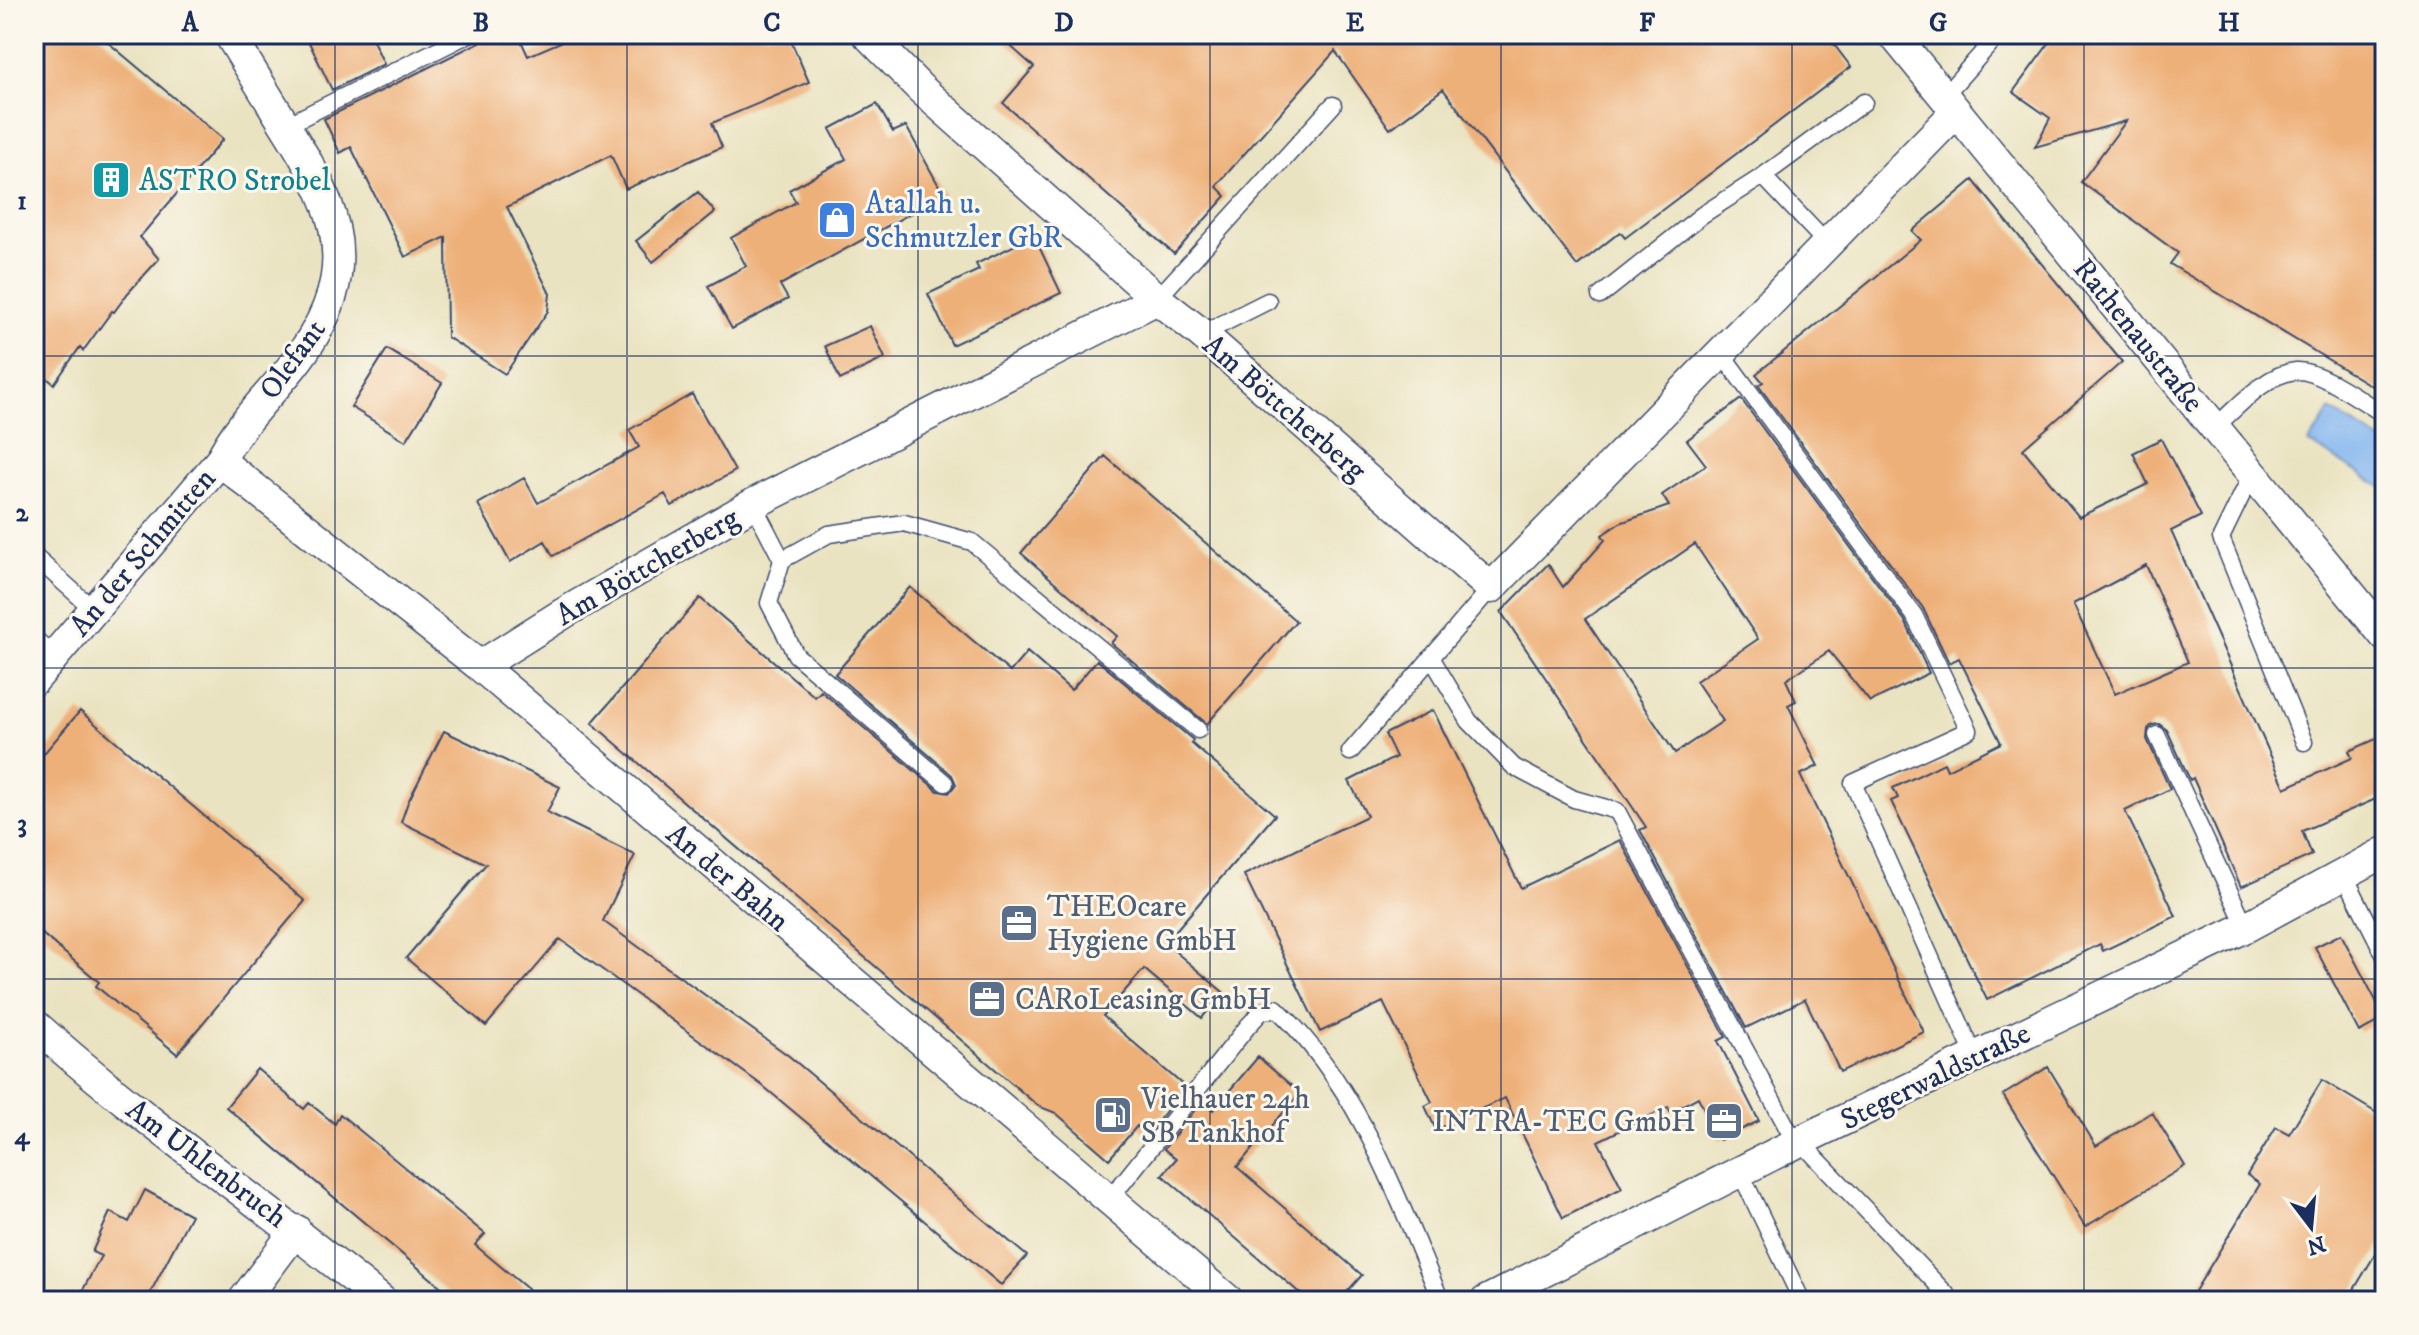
<svg xmlns="http://www.w3.org/2000/svg" width="2419" height="1335" font-family="'IM FELL DW Pica',serif">
	<style>
		.water { fill: #83b6f0; stroke: #4f72a7; stroke-width: 2 }
		.building { fill: #eeb079; fill-rule: evenodd }
		.lines { fill: none; stroke-linecap: round; stroke-linejoin: round }
		.service-casing { stroke: #3a4a6d; stroke-width: 19 }
		.minor-casing { stroke: #3a4a6d; stroke-width: 33 }
		.service { stroke: #fff; stroke-width: 16 }
		.minor { stroke: #fff; stroke-width: 30 }
		.grid { fill: none; stroke: #1b2f5e; stroke-width: 2; stroke-opacity: 0.55 }
		.labels { text-anchor: middle; stroke-width: 6; stroke-linejoin: round; paint-order: stroke }
		.culture-label { font-size: 30px; fill: #0d838f; stroke: #fbf7ec; text-anchor: start }
		.shop-label { font-size: 30px; fill: #366cbe; stroke: #fbf7ec; text-anchor: start }
		.street-label { font-size: 30px; fill: #1b2f5e; stroke: #fbf7ec }
		.service-label { font-size: 30px; fill: #4e5e75; stroke: #fbf7ec; text-anchor: start }
		.neatline { fill: none; stroke: #1b2f5e; stroke-width: 3 }
		.grid-label { font-size: 26px; text-anchor: middle; font-weight: bold; fill: #1b2f5e }
	</style>
	<rect width="100%" height="100%" fill="#fbf7ec"/>
	<filter id="ink" filterUnits="userSpaceOnUse"><feTurbulence type="fractalNoise" baseFrequency=".0125" numOctaves="2"/><feDisplacementMap in="SourceGraphic" scale="16" xChannelSelector="R" yChannelSelector="G"/><feConvolveMatrix kernelMatrix="1 2 1 2 8 2 1 2 1" color-interpolation-filters="sRGB"/></filter>
	<filter id="wash" filterUnits="userSpaceOnUse"><feTurbulence type="fractalNoise" baseFrequency=".006" numOctaves="4" result="noise"/><feDisplacementMap in="SourceGraphic" scale="32" xChannelSelector="R" yChannelSelector="G"/><feGaussianBlur stdDeviation="1.8" result="paint"/><feColorMatrix in="noise" values="0 0 0 0 0 0 0 0 0 0 0 0 0 0 0 0 0 1.4 0 .05"/><feComposite in="paint" operator="in"/></filter>
	<g filter="url(#wash)">
		<rect width="100%" height="100%" fill="#eae3c1"/>
		<path class="water" d="M2330 410 2385 443V489L2309 443Z"/>
		<g id="blocks">
			<path class="building" d="M48 34H98L223 139 140 237 159 259 128 293 114 312 112 311 83 351 80 347 54 384 34 367V51Z
				M305 34H370L384 64 332 90Z
				M496 34H518L528 56 579 34H788L809 82 712 123 722 147 626 189 611 155 507 207 550 294 548 311 505 374 447 337 446 237 405 257 351 147 340 153 324 119Z
				M997 34H1826L1851 67 1625 238 1620 232 1577 266 1443 89 1390 129 1335 51 1216 186 1226 196 1174 254 1003 103 1034 67Z
				M2056 34H2385V394L2170 264 2178 253 2081 182 2126 121 2035 147 2050 118 2013 92Z
				M877 104 893 132 906 126 944 195 780 285 788 299 732 329 708 286 746 266 731 238 796 202 789 190 846 159 830 129Z
				M1973 180 2122 362 2023 449 2079 517 2148 484 2133 453 2161 439 2201 516 2171 531 2285 788 2352 758 2349 751 2385 735V795L2302 831 2312 855 2241 887 2193 778 2190 780 2167 730 2159 724 2152 725 2148 729 2147 739 2170 789 2125 811 2176 916 2103 951 2100 944 1987 1000 1891 801 1898 798 1893 788 1944 763 1947 770 2001 743 1959 658 1949 663 1923 608 1758 385 1763 382 1756 374 1921 240 1912 231ZM2146 565 2188 662 2115 694 2073 604Z
				M698 192 715 212 653 262 636 241Z
				M1034 236 1061 293 952 345 928 294 979 270 976 264Z
				M870 326 885 358 840 380 825 346Z
				M387 349 442 383 406 441 351 407Z
				M692 394 735 471 672 506 665 494 553 556 545 541 510 562 478 504 524 478 538 503 639 447 629 430Z
				M1741 399 1905 621 1929 673 1870 702 1829 651 1786 680 1796 701 1788 705 1818 766 1800 775 1924 1032 1840 1072 1805 999 1746 1028 1640 830 1646 827 1501 612 1548 564 1563 587 1605 540 1602 535 1620 523 1669 506 1662 495 1706 465 1687 440ZM1695 544 1758 639 1696 681 1723 721 1675 753 1585 619Z
				M1105 456 1296 621 1207 724 1111 643 1117 636 1021 553Z
				M910 587 1010 672 1027 652 1071 690 1097 660 1193 740 1191 743 1275 815 1165 943 1223 992 1202 1018 1144 969 1103 1016 1185 1087 1147 1135 1137 1126 1109 1159 1056 1113 1038 1106 592 723 700 598 815 697 821 691 938 791 949 793 956 784 952 775 835 674Z
				M1433 710 1521 888 1620 840 1726 1037 1718 1041 1759 1121 1720 1140 1698 1097 1670 1112 1668 1107 1598 1141 1622 1188 1563 1218 1505 1098 1436 1130 1425 1106 1432 1102 1383 1002 1320 1032 1244 875 1367 816 1349 781 1396 757 1385 734Z
				M80 711 305 901 177 1054 96 986 99 982 34 927V765Z
				M444 731 560 787 547 812 635 855 603 921 789 1056 1027 1256 1001 1285 763 1086 560 939 486 1026 406 958 486 864 401 822 408 802Z
				M2341 934 2385 1018 2359 1032 2315 947Z
				M1258 1057 1300 1093 1237 1167 1362 1275 1339 1301H1309L1162 1175 1176 1159 1164 1149 1202 1101 1213 1110Z
				M2048 1067 2096 1146 2152 1112 2185 1166 2085 1227 2003 1095Z
				M257 1069 304 1109 309 1103 335 1124 340 1114 485 1234 475 1245 542 1301H458L226 1107Z
				M2322 1080 2385 1118V1238L2347 1301H2189L2260 1184 2247 1175 2276 1127 2289 1134Z
				M145 1190 191 1215 146 1301H77L101 1256 92 1252 110 1212 129 1222Z"/>
		</g>
	</g>
	<g filter="url(#ink)">
		<use href="#blocks" fill-opacity="0" stroke="#3a4a6d" stroke-width="2"/>
		<g class="lines">
			<defs>
				<path id="service" d="M1943 97 1999 34
					M285 126 469 34
					M1763 176 1864 102
					M1600 296 1702 215 1763 176 1827 244
					M1157 299 1333 105
					M1202 334 1268 301
					M1721 353 1914 615 1969 730 1853 783 1975 1057
					M2214 428C2237 408 2265 374 2296 371 2319 369 2364 403 2385 415
					M2252 474 2221 538 2304 742
					M753 504 782 560 829 534 904 523 972 542 1198 730
					M34 556 93 609
					M782 560 769 603 796 655 945 783
					M34 638 54 656
					M1431 657 1469 721 1514 767 1574 799 1617 811 1796 1144
					M2157 735 2246 927
					M1350 752 1491 588
					M2344 874 2385 956
					M1800 1141 1951 1299
					M1740 1172 1802 1301
					M1109 1200 1248 1026 1261 1012 1276 1008C1360 1087 1397 1197 1441 1301"/>
				<path id="minor" d="M867 34 920 88 1157 299
					M1893 34 2385 636
					M220 461 480 666 1229 1301
					M480 666 564 613 753 504 1157 299 1202 334 1491 588 1956 112
					M34 680 220 461C244 412 287 382 314 335 361 256 330 197 286 127 267 96 248 65 229 34
					M34 1024C144 1123 267 1207 382 1301
					M243 1301 296 1230
					M1486 1301 1800 1141 2246 927 2385 852"/>
			</defs>
			<use href="#service" class="service-casing"/>
			<use href="#minor" class="minor-casing"/>
			<use href="#service" class="service"/>
			<use href="#minor" class="minor"/>
		</g>
	</g>
	<path class="grid" d="M335 34V1301M627 34V1301M918 34V1301M1210 34V1301M1501 34V1301M1792 34V1301M2084 34V1301M34 356H2385M34 668H2385M34 979H2385"/>
	<defs>
		<symbol id="building-square" viewBox="-11 -11 22 22"><rect x="-9" y="-9" width="18" height="18" rx="4" fill="#0f9aa8" stroke="#fbf7ec"/><path d="M-4-6H4V6H1V3H-1V6H-4ZM-2.5-4.3h1.7v1.8h-1.7ZM.8-4.3h1.7v1.8H.8ZM-2.5-1h1.7V.8h-1.7ZM.8-1h1.7V.8H.8Z" fill="#fff"/></symbol>
		<symbol id="shop-square" viewBox="-11 -11 22 22"><rect x="-9" y="-9" width="18" height="18" rx="4" fill="#3f7fe0" stroke="#fbf7ec"/><path d="M-5-2.5h2.3a2.7 3.5 0 0 1 5.4 0H5L5.5 6h-11ZM-1.5-2.5h3a1.5 2.3 0 0 0-3 0Z" fill="#fff"/></symbol>
		<symbol id="office-square" viewBox="-11 -11 22 22"><rect x="-9" y="-9" width="18" height="18" rx="4" fill="#5c6f8a" stroke="#fbf7ec"/><path d="M-6-3h4V-5.5h4V-3h4V5H-6ZM-1-4.5V-3h2v-1.5ZM-6 0V1H6V0Z" fill="#fff"/></symbol>
		<symbol id="fuel-square" viewBox="-11 -11 22 22"><rect x="-9" y="-9" width="18" height="18" rx="4" fill="#5c6f8a" stroke="#fbf7ec"/><path d="M-5.5-6h7V0h2V4h1.3V-2.5L3-4.5l.8-.8L6-3V5H2.5V1h-1V6h-7ZM-4.2-4.7v3.2H.2V-4.7Z" fill="#fff"/></symbol>
	</defs>
	<g fill-rule="evenodd">
		<use href="#building-square" x="89" y="158" width="44" height="44"/>
		<use href="#shop-square" x="815" y="198" width="44" height="44"/>
		<use href="#office-square" x="997" y="901" width="44" height="44"/>
		<use href="#office-square" x="965" y="977" width="44" height="44"/>
		<use href="#fuel-square" x="1091" y="1093" width="44" height="44"/>
		<use href="#office-square" x="1702" y="1099" width="44" height="44"/>
	</g>
	<g class="labels">
		<g class="culture-label">
			<text x="139" y="190">ASTRO Strobel</text>
		</g>
		<g class="shop-label">
			<text x="865" y="213">Atallah u.<tspan x="865" dy="34">Schmutzler GbR</tspan></text>
		</g>
		<g class="street-label">
			<text transform="translate(2139 335) rotate(51)" y="10">Rathenaustraße</text>
			<text transform="translate(292 359) rotate(-54)" y="10">Olefant</text>
			<text transform="translate(1285 407) rotate(41)" y="10">Am Böttcherberg</text>
			<text transform="translate(142 552) rotate(-50)" y="10">An der Schmitten</text>
			<text transform="translate(647 566) rotate(-30)" y="10">Am Böttcherberg</text>
			<text transform="translate(728 877) rotate(40)" y="10">An der Bahn</text>
			<text transform="translate(1935 1076) rotate(-26)" y="10">Stegerwaldstraße</text>
			<text transform="translate(207 1163) rotate(37)" y="10">Am Uhlenbruch</text>
		</g>
		<g class="service-label">
			<text x="1047" y="916">THEOcare<tspan x="1047" dy="34">Hygiene GmbH</tspan></text>
			<text x="1015" y="1009">CARoLeasing GmbH</text>
			<text x="1141" y="1108">Vielhauer 24h<tspan x="1141" dy="34">SB Tankhof</tspan></text>
			<text x="1696" y="1131" text-anchor="end">INTRA-TEC GmbH</text>
		</g>
	</g>
	<rect width="2419" height="1335" fill="none" stroke="#fbf7ec" stroke-width="88"/>
	<g transform="translate(2311 1227) rotate(164)" stroke="#fbf7ec" stroke-width="6" paint-order="stroke">
	<path d="M0-6L14 30L0 20L-14 30Z" fill="#1b2f5e"/>
	<text y="-12" font-size="22" font-weight="bold" text-anchor="middle" fill="#1b2f5e">N</text>
	</g>
	<rect x="44" y="44" width="2331" height="1247" class="neatline"/>
	<g class="grid-label">
		<text x="190" y="31">A</text>
		<text x="481" y="31">B</text>
		<text x="772" y="31">C</text>
		<text x="1064" y="31">D</text>
		<text x="1355" y="31">E</text>
		<text x="1647" y="31">F</text>
		<text x="1938" y="31">G</text>
		<text x="2229" y="31">H</text>
		<text x="22" y="209">1</text>
		<text x="22" y="521">2</text>
		<text x="22" y="832">3</text>
		<text x="22" y="1144">4</text>
	</g>
</svg>
